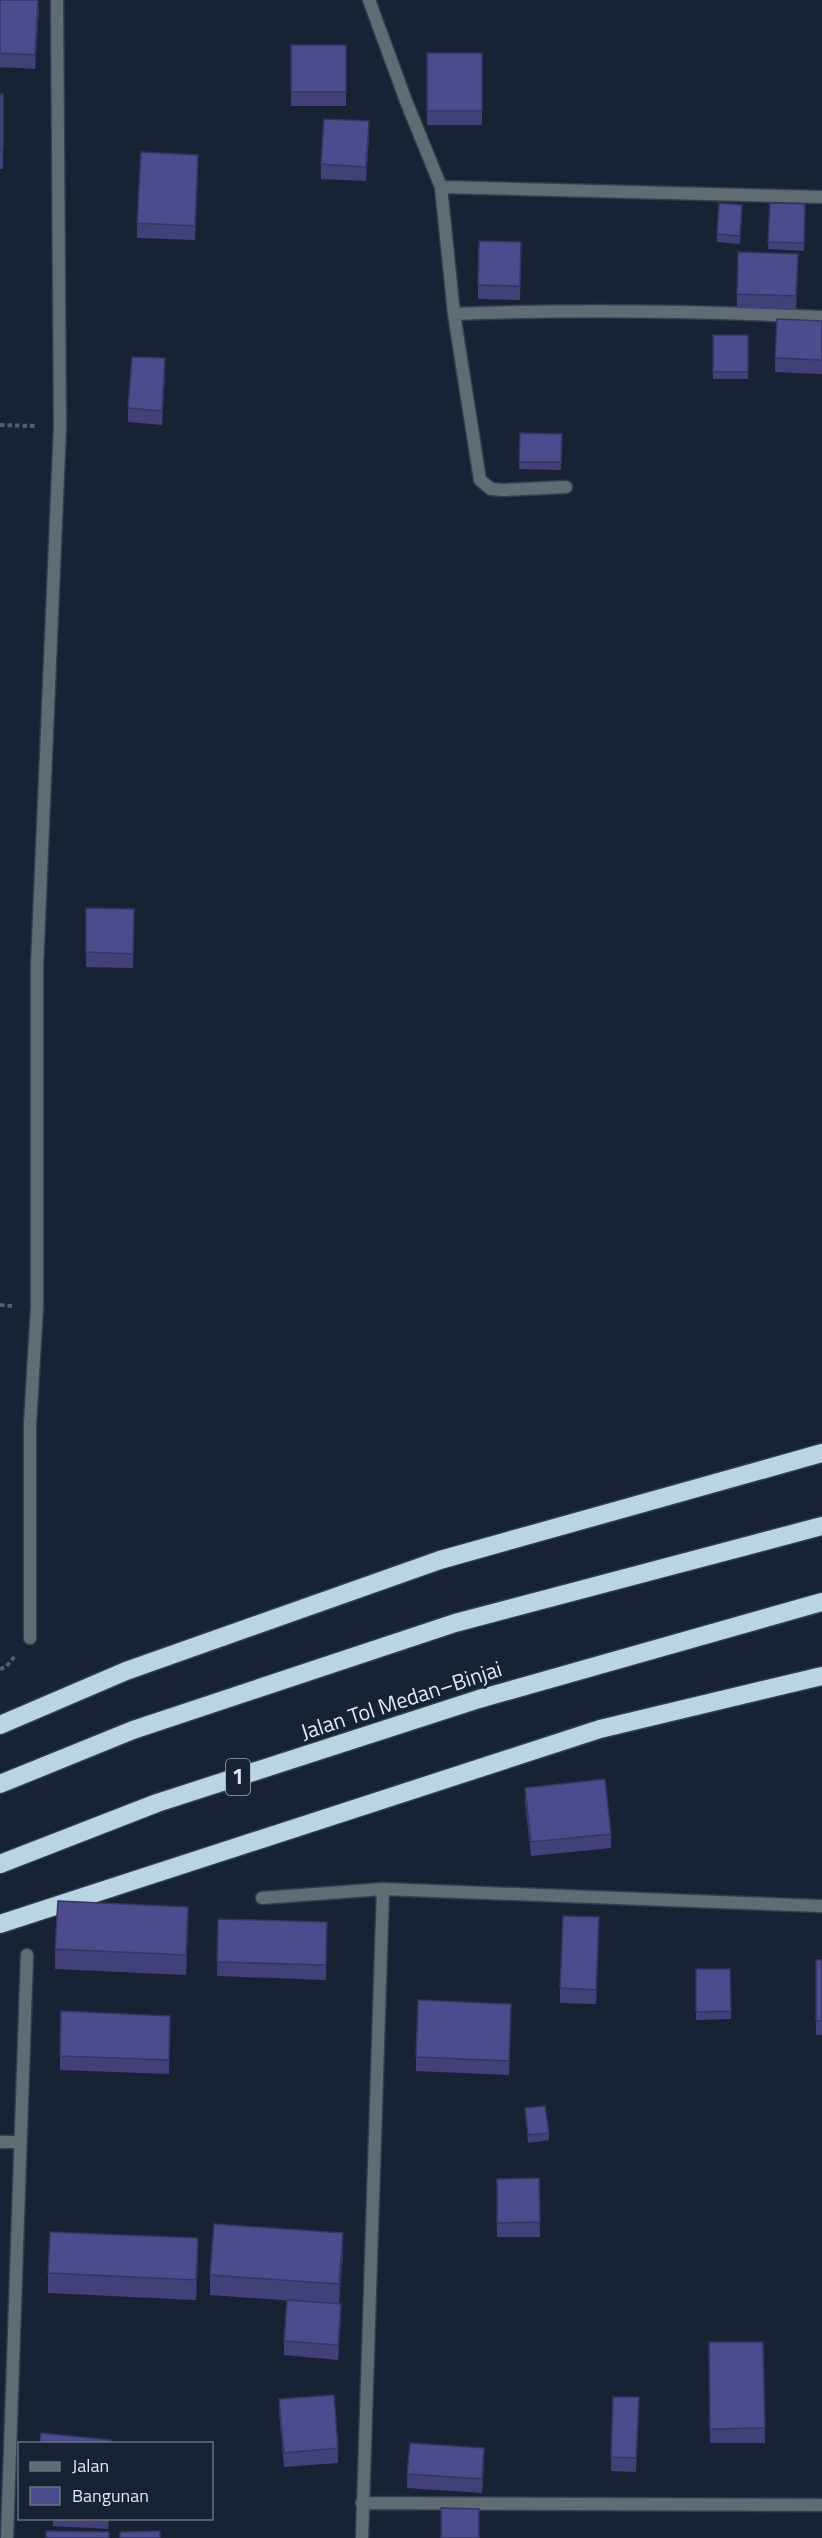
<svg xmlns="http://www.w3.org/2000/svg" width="822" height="2538" font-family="'Titillium Web',sans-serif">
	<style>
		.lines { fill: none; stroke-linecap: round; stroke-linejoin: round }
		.service-casing { stroke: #333e4f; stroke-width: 15 }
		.minor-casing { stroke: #333e4f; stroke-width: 15 }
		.motorway-casing { stroke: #333e4f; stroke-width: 21 }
		.path { stroke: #545f6e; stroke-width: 4; stroke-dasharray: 4.5 3; stroke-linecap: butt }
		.service { stroke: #616c72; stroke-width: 12 }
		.minor { stroke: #616c72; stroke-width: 12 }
		.motorway { stroke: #b9d4e3; stroke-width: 18 }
		.wall { fill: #414079 }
		.shaded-wall { fill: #353463 }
		.building { fill: #4c4b8d; stroke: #353463; stroke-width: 1.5 }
		.labels { text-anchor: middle; stroke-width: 5; stroke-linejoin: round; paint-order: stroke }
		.shield { fill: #172334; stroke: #a3acb9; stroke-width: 1.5 }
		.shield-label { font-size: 21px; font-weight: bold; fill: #dfe7f2 }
		.street-label { font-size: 22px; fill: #dfe7f2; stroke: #172334 }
	</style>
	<rect width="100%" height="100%" fill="#172334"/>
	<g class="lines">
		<defs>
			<path id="service" d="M0 2142H19"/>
			<path id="minor" d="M369 0 406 101 441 187 454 314 480 480 491 489 504 490 566 487
				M441 187 822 197
				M454 314C577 309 699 311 822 317
				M30 1638V1424L37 1307V966L60 427 57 0
				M262 1898 383 1889 822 1906
				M362 2503 822 2505
				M7 2538 27 1955
				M362 2538 383 1889"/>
			<path id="motorway" d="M0 1725 126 1671 440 1560 822 1453
				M0 1784 133 1730 455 1623 822 1526
				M0 1864 157 1803 479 1699 822 1602
				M0 1924 600 1729 822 1676"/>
		</defs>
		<use href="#service" class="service-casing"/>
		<use href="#minor" class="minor-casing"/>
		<use href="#motorway" class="motorway-casing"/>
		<path class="path" d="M0 425 35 426
			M0 1305 12 1306
			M0 1669 6 1667 15 1656"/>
		<use href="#service" class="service"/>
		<use href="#minor" class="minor"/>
		<use href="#motorway" class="motorway"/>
	</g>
	<path class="wall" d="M0 0 39 7 35 69 0 67Z
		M291 45H346V106H291Z
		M427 53H482V125H427Z
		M0 94H3V169H0Z
		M369 135 366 181 321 179V164Z
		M198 169 195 240 137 238V223Z
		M770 203 805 204 804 251 768 249Z
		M742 213 740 244 717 242V234Z
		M521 242 520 300 478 299V285Z
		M798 268 796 310 737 308V294Z
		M822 321V374L775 372V358Z
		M713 335H748V379H713Z
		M165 373 162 425 128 422V408Z
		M520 433 562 434 561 470 519 469Z
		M86 908 134 909 133 968 86 967Z
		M525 1788 611 1834V1848L531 1856 525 1802Z
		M218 1919 327 1936 326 1980 217 1976Z
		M188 1927 186 1975 55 1969V1949Z
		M599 1932 596 2004 560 2003V1988Z
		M816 1960H822V2035H816Z
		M696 1969H730L731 2019 696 2020Z
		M511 2018 509 2075 416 2071V2057Z
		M170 2030 169 2074 60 2070V2056Z
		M525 2108 549 2133V2140L528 2143Z
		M539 2178 540 2237H497V2179Z
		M343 2253 339 2304 210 2295V2275Z
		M198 2258 196 2300 48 2293V2273Z
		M341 2318 338 2360 284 2355V2341Z
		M709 2342H763L765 2443H710Z
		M279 2399 338 2448V2463L284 2467 279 2413Z
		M639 2412 636 2472 611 2471V2457Z
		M484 2463 482 2493 407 2488V2474Z
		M53 2518H109L108 2529 53 2526Z"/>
	<path class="shaded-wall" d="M39 0V7L35 69V55Z
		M369 121V135L366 181V167Z
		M198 155V169L195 240V226Z
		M165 358V373L162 425V411Z
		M188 1907V1927L186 1975V1955Z
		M599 1917V1932L596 2004V1990Z
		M511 2004V2018L509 2075V2061Z
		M343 2233V2253L339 2304V2284Z
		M198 2238V2258L196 2300V2280Z
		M341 2304V2318L338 2360V2345Z
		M484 2448V2463L482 2493V2479Z"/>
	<path class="building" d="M0 0H38L35 55 0 53Z
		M291 45H346V92H291Z
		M427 53H482V111H427Z
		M0 94H3V149H0Z
		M324 119 369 121 366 167 321 164Z
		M141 152 198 155 195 226 137 223Z
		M719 203 742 205 740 236 717 234Z
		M770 203 805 204 804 243 768 242Z
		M479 241 521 242 520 286 478 285Z
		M738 252 798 254 796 296 737 294Z
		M777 319 822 321V360L775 358Z
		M713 335H748V372H713Z
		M132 357 165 358 162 411 128 408Z
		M520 433 562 434 561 462H519Z
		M86 908 134 909 133 954 86 952Z
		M605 1779 611 1834 531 1842 525 1788Z
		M58 1901 188 1907 186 1955 55 1949Z
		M563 1916 599 1917 596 1990 560 1988Z
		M218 1919 327 1922 326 1965 217 1962Z
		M816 1960H822V2021H816Z
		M696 1969H730L731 2011 696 2012Z
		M418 2000 511 2004 509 2061 416 2057Z
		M61 2011 170 2016 169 2060 60 2056Z
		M545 2106 549 2133 528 2135 525 2108Z
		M539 2178 540 2222 497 2223V2179Z
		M214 2224 343 2233 339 2284 210 2275Z
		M50 2232 198 2238 196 2280 48 2273Z
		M287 2300 341 2304 338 2345 284 2341Z
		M709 2342H763L765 2428 710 2429Z
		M334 2395 338 2448 284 2453 279 2399Z
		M613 2397H639L636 2458 611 2457Z
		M41 2433 111 2440V2444H40Z
		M410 2443 484 2448 482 2479 407 2474Z
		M441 2508 479 2509V2538H441Z
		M46 2531 109 2532V2538H46Z
		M160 2531V2538H120V2532Z"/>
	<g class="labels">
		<rect class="shield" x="226" y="1759" width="24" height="36" rx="4.5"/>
		<g class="shield-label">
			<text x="238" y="1784">1</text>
		</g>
		<g class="street-label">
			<text transform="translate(401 1700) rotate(-18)" y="8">Jalan Tol Medan–Binjai</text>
		</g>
	</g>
	<rect x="18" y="2442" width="195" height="78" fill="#172334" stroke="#677180" stroke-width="1.5"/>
	<rect x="30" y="2462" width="30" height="9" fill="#616c72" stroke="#677180" stroke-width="1.5"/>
	<text x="72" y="2472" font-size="18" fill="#dfe7f2">Jalan</text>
	<rect x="30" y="2487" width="30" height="18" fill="#4c4b8d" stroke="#677180" stroke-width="1.5"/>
	<text x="72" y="2502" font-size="18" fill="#dfe7f2">Bangunan</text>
</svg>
